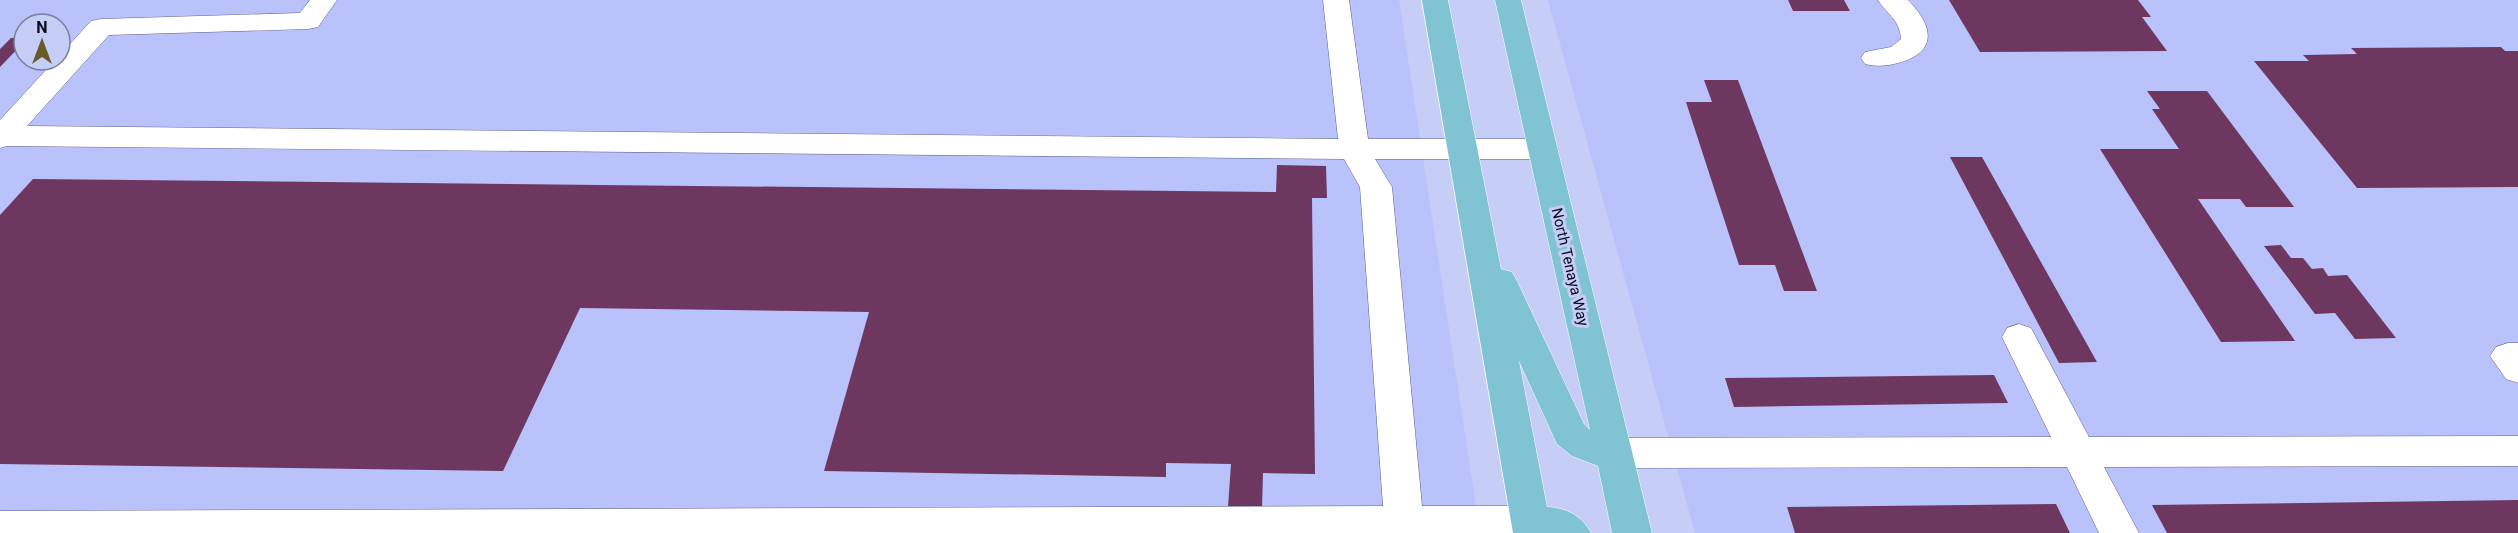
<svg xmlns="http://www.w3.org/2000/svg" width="2518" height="533" font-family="Roboto,sans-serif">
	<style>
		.built { fill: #b9c2fb; fill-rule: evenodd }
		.building { fill: #6d375f }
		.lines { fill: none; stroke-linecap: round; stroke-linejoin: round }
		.minor-casing { stroke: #5b618e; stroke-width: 1 }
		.major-casing { stroke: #fff; stroke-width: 1 }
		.minor { fill: #fff; fill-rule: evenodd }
		.major { fill: #80c4d4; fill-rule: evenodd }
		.labels { text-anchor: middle; stroke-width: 6; stroke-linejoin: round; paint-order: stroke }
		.street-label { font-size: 15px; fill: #090a1b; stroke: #c6cdf6 }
	</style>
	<rect width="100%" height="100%" fill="#c6cdf6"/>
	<path class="built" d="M0 0H1399L1480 533H0ZM24 24H60V60H24Z
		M1548 0H2518V533H1695Z"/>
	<path class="building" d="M1788 0H1844L1850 11H1793Z
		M1949 0H2138L2151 17H2142L2167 51 1980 52Z
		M24 37V42L0 67V49L11 38Z
		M2501 47 2505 51H2518V187L2357 188 2254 61H2309L2303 55 2357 54 2351 48Z
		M1704 80H1738L1817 291H1784L1775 265H1739L1686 102H1712Z
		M2147 91H2207L2294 207H2246L2240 199H2198L2295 341 2221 342 2100 149H2179L2152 109H2160Z
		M1950 157H1982L2097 362 2059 363Z
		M1277 165 1326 166 1327 198H1312L1315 474 1263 473 1262 508 1228 507 1231 464 1166 463V477L824 471 869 312 580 308 503 471 0 464V215L33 179 1276 192Z
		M2281 245 2291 258H2303L2312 269 2323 268 2328 276 2347 275 2396 338 2355 339 2335 313 2315 314 2264 246Z
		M1994 375 2008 403 1734 407 1725 378Z
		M2518 500V533H2167L2152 505Z
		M2056 504 2070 533H1795L1787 507Z"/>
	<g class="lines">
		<defs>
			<path id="minor" d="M310 0H337L318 27 308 29 109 35 27 126 1338 139 1323 0H1349L1368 139H1543L1554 142 1558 149 1554 156 1543 159H1375L1392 187 1422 506H1531L1545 510 1550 522 1545 533H0V511L1383 506 1360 187 1344 159 7 146 0 148V120L55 60H60V55L91 21 101 19 300 13Z
				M1878 0H1908C1933 25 1939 52 1898 63 1886 66 1877 67 1865 64L1861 58 1865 52 1891 47 1901 39C1900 20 1887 14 1878 0Z
				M2019 324 2031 328 2089 437 2518 436V466L2104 467 2139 533H2099L2067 467 1614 468 1601 464 1595 453 1601 442 1614 438 2051 437 2002 337 2007 328Z
				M2508 343H2518V383L2506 379 2490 356 2496 347Z"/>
			<path id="major" d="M1422 0H1448L1501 269 1512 272 1517 281 1584 424 1590 430 1495 0H1521L1652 533H1612L1598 466 1572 456 1557 444 1519 361 1547 507C1567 508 1582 516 1591 533H1513Z"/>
		</defs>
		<use href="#minor" class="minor-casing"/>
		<use href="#major" class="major-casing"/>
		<use href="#minor" class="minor"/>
		<use href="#major" class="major"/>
	</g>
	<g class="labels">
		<g class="street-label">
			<text transform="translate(1570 267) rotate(77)" y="5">North Tenaya Way</text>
		</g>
	</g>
	<g transform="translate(42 42)"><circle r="28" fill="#c6cdf6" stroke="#7a7f9e" stroke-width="1.5"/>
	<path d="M0-4.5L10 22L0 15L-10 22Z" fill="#675c29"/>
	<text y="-9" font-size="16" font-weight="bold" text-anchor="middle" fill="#090a1b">N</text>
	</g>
</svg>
